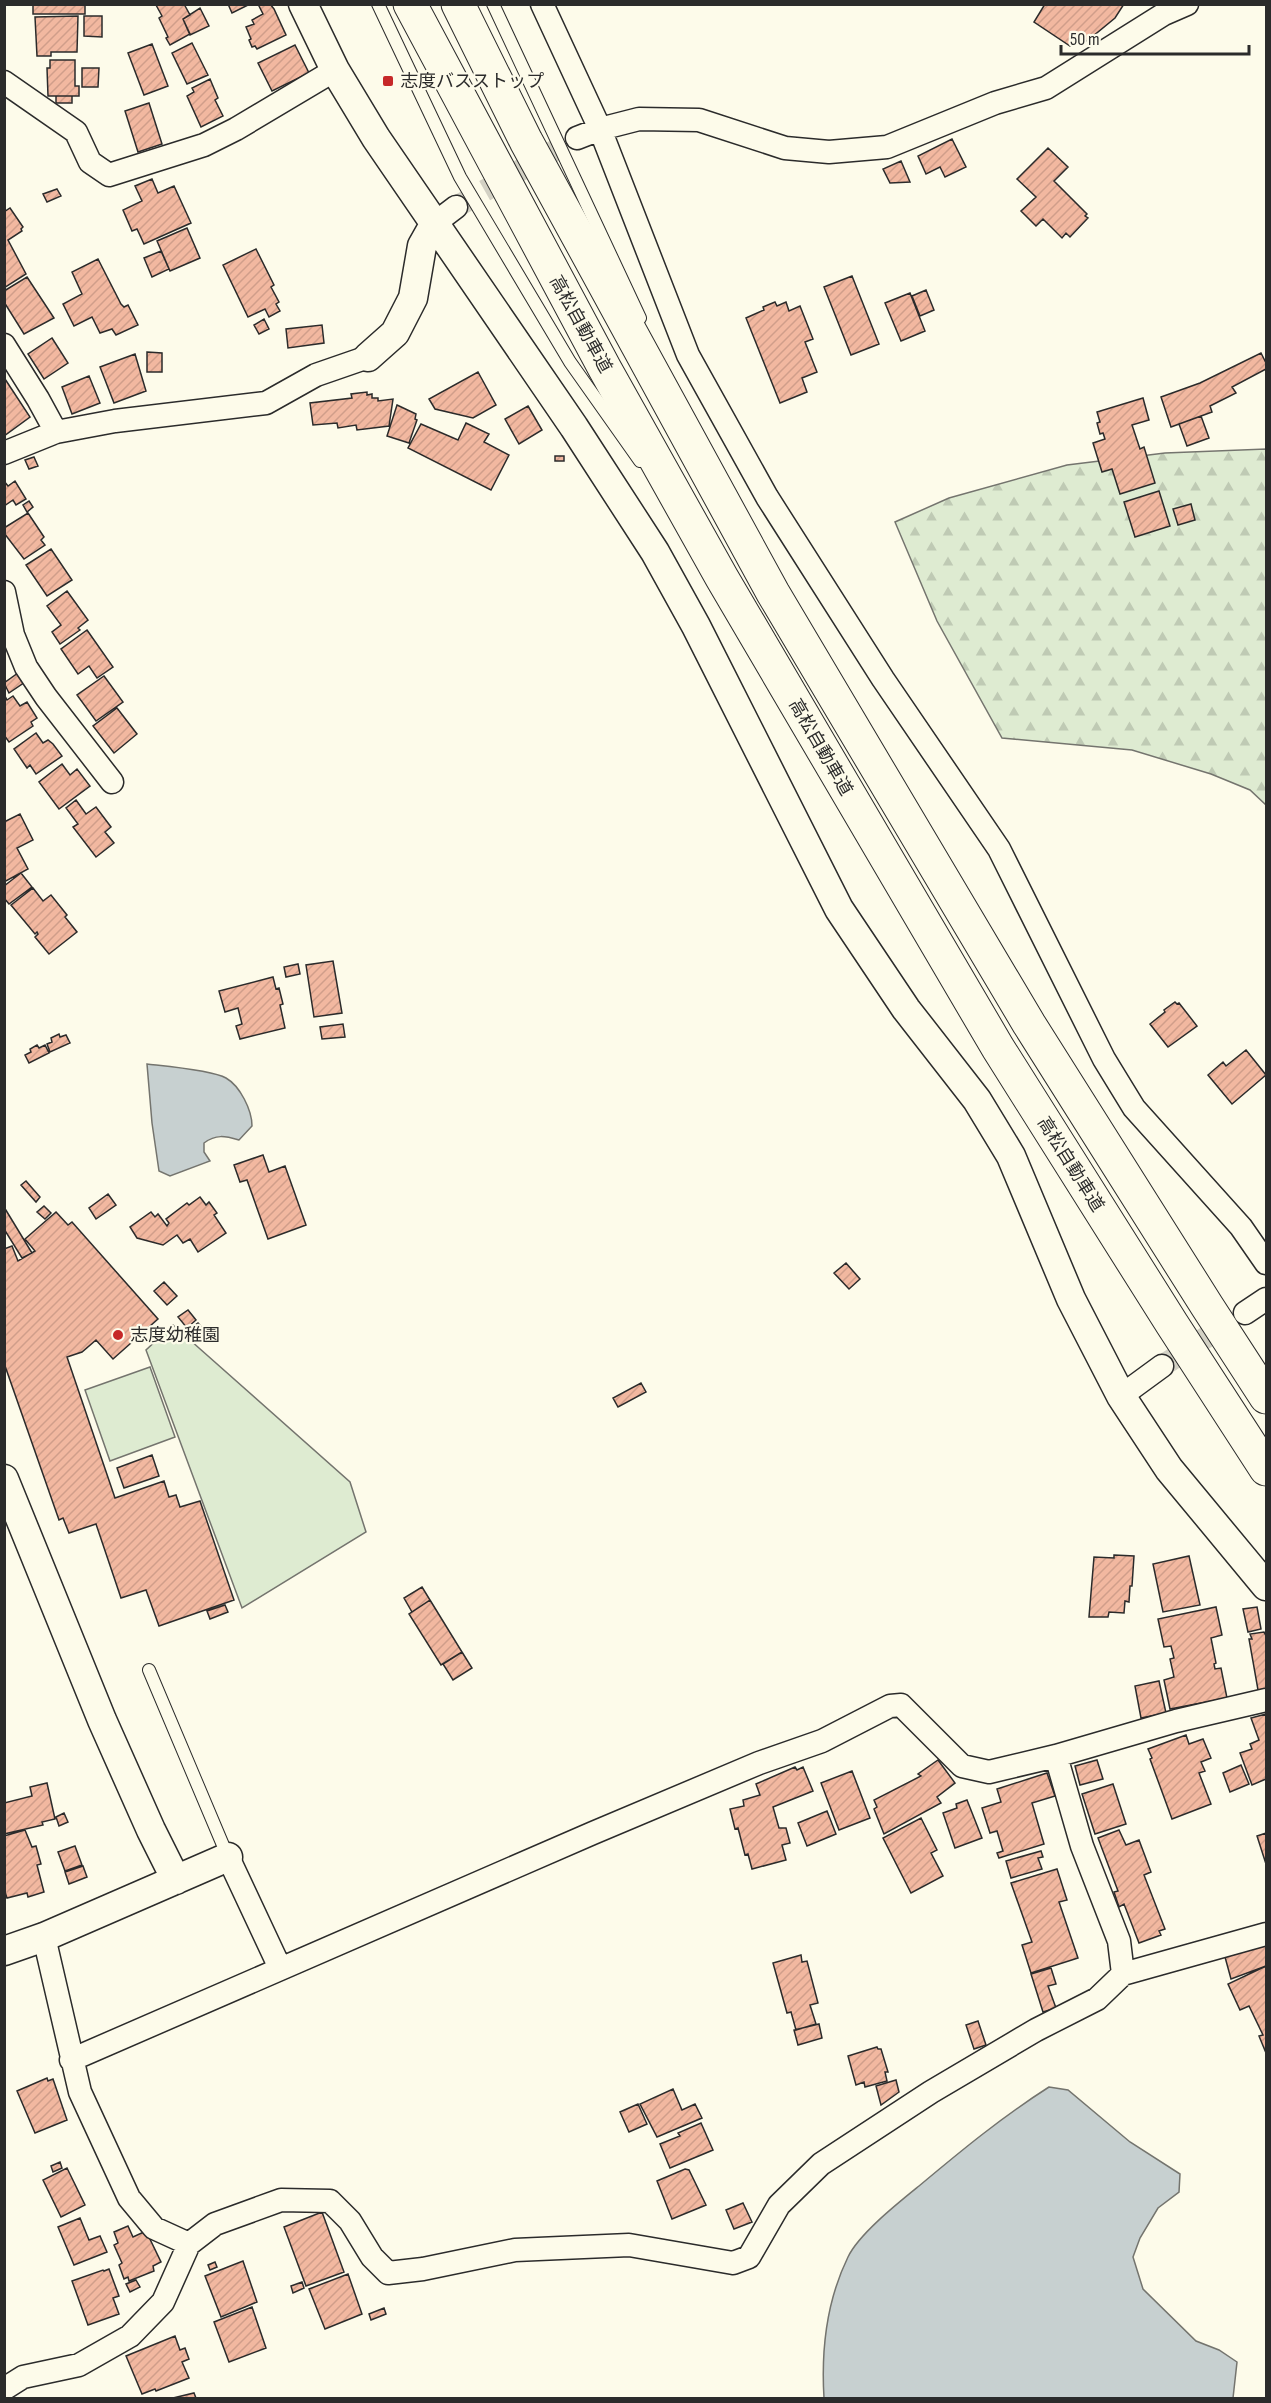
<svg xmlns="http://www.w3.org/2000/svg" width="1271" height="2403" font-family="'Sofia Sans Condensed','Noto Sans JP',sans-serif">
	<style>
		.forest { fill: url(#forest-firs); stroke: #74746e; stroke-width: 1.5 }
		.park { fill: #deebd1; stroke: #74746e; stroke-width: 1.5 }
		.water { fill: #c7d0d0; stroke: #74746e; stroke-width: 1.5 }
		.building { fill: url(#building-hatch); stroke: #2b2b2b; stroke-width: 1.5 }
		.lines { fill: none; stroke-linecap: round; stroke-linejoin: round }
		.minor-tunnel { stroke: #d3d1c4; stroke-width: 22; stroke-dasharray: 22 11; stroke-linecap: butt }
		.service-casing { stroke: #2b2b2b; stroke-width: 14 }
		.minor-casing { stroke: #2b2b2b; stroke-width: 25 }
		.tertiary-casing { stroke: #2b2b2b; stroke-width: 31 }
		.motorway-casing { stroke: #2b2b2b; stroke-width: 35 }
		.service { stroke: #fdfbea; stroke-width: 12 }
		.minor { stroke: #fdfbea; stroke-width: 22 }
		.tertiary { stroke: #fdfbea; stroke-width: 28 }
		.motorway { stroke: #fdfbea; stroke-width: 33 }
		.poi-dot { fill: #c62828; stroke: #fdfbea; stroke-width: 2 }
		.labels { text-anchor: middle; stroke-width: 4.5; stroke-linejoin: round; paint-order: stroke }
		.poi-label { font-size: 18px; fill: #2b2b2b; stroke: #fdfbea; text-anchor: start }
		.street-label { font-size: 18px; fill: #2b2b2b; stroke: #fdfbea }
	</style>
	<defs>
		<pattern id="forest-firs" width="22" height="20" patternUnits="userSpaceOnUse" patternTransform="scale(1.5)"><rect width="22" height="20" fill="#deebd1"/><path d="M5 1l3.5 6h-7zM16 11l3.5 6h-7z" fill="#bfcab4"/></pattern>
		<pattern id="building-hatch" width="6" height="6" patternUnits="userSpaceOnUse" patternTransform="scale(1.5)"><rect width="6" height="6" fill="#f2b8a0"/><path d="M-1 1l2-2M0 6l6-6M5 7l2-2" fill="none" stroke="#d09e8a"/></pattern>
	</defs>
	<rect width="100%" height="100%" fill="#fdfbea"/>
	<path class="forest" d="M1266 449V805L1250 790 1211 774 1132 750 1002 738 937 621 895 522 949 498 1067 465 1165 453Z"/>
	<path class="park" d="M173 1325 350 1482 366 1532 242 1608 146 1350Z
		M150 1367 175 1437 110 1461 85 1390Z"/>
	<path class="water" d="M147 1064C164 1066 212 1070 226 1078 240 1086 252 1110 252 1126L239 1140C225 1136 216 1134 204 1143V1152L210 1161 170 1176 159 1171 152 1123Z
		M1049 2087 1068 2090 1130 2142 1180 2174 1179 2192 1158 2208 1140 2238 1133 2257 1143 2289 1196 2341 1219 2350 1237 2362 1233 2398H824C821 2349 826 2302 848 2257 859 2234 898 2203 919 2186 962 2150 1002 2117 1049 2087Z"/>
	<path class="building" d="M33 4H85V14H33Z
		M184 4 190 15 183 19 190 34 170 45 166 38 168 37 159 18 162 16 156 5Z
		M228 4H250L232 13Z
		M262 4H270L274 9 286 35 257 49 255 46 252 47 249 40 251 39 246 27 254 24 252 20 263 14 259 6Z
		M1045 4H1124L1115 18 1087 41 1078 35 1070 46 1034 22Z
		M200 8 209 26 190 35 183 19Z
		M78 16 77 52H51V56H37L35 17Z
		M84 16H102V37L84 36Z
		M192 43 208 75 187 84 172 53Z
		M152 44 168 86 144 95 128 53Z
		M295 45 309 73 272 91 258 63Z
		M50 60H75V86H79V96H48L47 68H50Z
		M82 68H99L98 87H82Z
		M210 79 218 98 215 100 223 116 201 127 187 96 194 92 192 88Z
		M56 96H72V103H56Z
		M149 103 162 144 138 152 125 111Z
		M952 139 966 167 945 177 940 167 926 174 918 156Z
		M1048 148 1068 167 1054 181 1087 214 1085 216 1088 218 1070 237 1066 233 1062 238 1043 219 1036 226 1021 211 1036 197 1017 179Z
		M901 161 910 182 890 183 883 169Z
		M152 179 158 193 174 186 191 223 144 244 137 229 132 231 123 210 142 201 135 186Z
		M57 189 61 196 47 202 43 194Z
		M10 208 23 227 21 229 22 231 8 240 26 274 4 288V212Z
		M187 228 200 258 170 271 157 241Z
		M256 249 274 285 271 287 279 302 276 304 280 311 269 317 265 309 248 317 223 265Z
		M161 251 169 269 152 277 144 258Z
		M98 259 121 304 124 307 128 305 138 325 116 335 112 329 100 333 92 317 74 326 63 304 82 294 72 272Z
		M852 276 879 344 851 355 824 287Z
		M27 277 54 318 24 334 4 302V291Z
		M926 290 934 310 920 316 912 296Z
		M910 293 925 331 901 341 885 303Z
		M775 302 777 306 786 302 789 311 800 306 813 339 805 342 817 372 802 378 807 392 780 403 746 318 764 310 763 307Z
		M264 319 269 329 259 334 254 325Z
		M322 325 324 343 288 348 286 329Z
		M52 338 68 363 44 379 28 354Z
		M147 352 162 353V372H147Z
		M1261 353 1266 363V369L1232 387 1236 393 1210 406 1212 412 1171 427 1161 397 1200 383Z
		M135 354 146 391 114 403 100 367Z
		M478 372 496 405 473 418 435 409 429 399Z
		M89 376 100 403 72 414 62 387Z
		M5 379 30 417 4 436V379Z
		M367 392V395L372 394V398H378V401L393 399 389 426 357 430 356 425 338 428 337 423 313 425 310 403 352 398 351 394Z
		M1143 398 1149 420 1132 425 1140 449 1144 447 1155 483 1120 494 1112 469 1102 472 1093 443 1105 439 1103 433 1100 434 1097 423 1100 422 1097 412Z
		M397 405 416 414 415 419 417 420 409 443 387 436Z
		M528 406 542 430 519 444 505 419Z
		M1201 416 1209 438 1187 446 1179 424Z
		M466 423 489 434 484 442 509 455 491 490 408 448 421 424 458 440Z
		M555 456H564V461H555Z
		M34 457 38 466 29 469 25 460Z
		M4 481 8 486 15 481 26 499 16 505 13 500 4 506Z
		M1159 491 1170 526 1135 537 1124 502Z
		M29 501 33 507 27 512 23 505Z
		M1191 504 1195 520 1178 525 1173 509Z
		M28 513 44 537 41 540 45 545 24 559 4 533V528Z
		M51 549 72 580 47 596 26 565Z
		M67 591 88 620 78 628 80 630 60 644 52 632 61 625 47 606Z
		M87 630 113 667 97 678 89 666 78 674 61 649Z
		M18 673 25 682 9 693 4 683Z
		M104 676 123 702 96 721 77 695Z
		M5 696 7 700 13 696 20 706 27 702 37 718 31 722 33 726 9 742 4 735Z
		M117 708 137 734 114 753 93 726Z
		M36 733 43 743 48 740 53 744 62 756 36 774 30 765 27 768 14 749Z
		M62 764 70 775 77 769 90 786 59 809 39 782Z
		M76 800 86 814 96 807 111 827 105 832 114 843 96 857 73 827 78 824 66 808Z
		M20 814 33 840 17 848 28 869 4 882V822Z
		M21 873 32 887 9 904 4 898V886Z
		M33 888 43 901 51 895 67 915 65 917 77 932 49 954 35 937 38 934 37 932 35 934 11 905Z
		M333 961 342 1013 314 1017 306 965Z
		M298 964 300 974 286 977 284 967Z
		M273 977 276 989 279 988 283 1004 280 1005 285 1028 240 1039 236 1026 242 1024 238 1008 225 1012 219 991Z
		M1175 1002 1177 1004 1179 1003 1197 1026 1168 1047 1150 1024 1165 1012 1164 1010Z
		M343 1024 345 1037 322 1039 320 1027Z
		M59 1034 60 1037 66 1035 70 1043 50 1052 47 1044 52 1042 51 1038Z
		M37 1045 39 1048 45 1045 49 1053 29 1063 25 1055 31 1052 30 1049Z
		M1246 1050 1266 1075 1232 1104 1208 1075 1223 1062 1226 1066Z
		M263 1155 269 1172 285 1166 306 1225 268 1239 247 1180 240 1182 234 1165Z
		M26 1181 40 1197 36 1202 21 1185Z
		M108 1194 116 1205 96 1219 89 1208Z
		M200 1197 206 1205 209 1202 217 1213 214 1215 226 1233 198 1252 190 1239 183 1243 177 1235 163 1245 137 1238 130 1227 151 1212 155 1217 158 1214 167 1226 169 1223 166 1219 187 1203 189 1205Z
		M44 1206 51 1213 45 1219 37 1212Z
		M4 1207 32 1253 22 1258 4 1229Z
		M56 1212 68 1225 72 1222 158 1319 113 1359 96 1340 82 1352 67 1357 115 1498 164 1481 169 1497 176 1495 180 1507 200 1501 234 1600 159 1626 146 1590 121 1598 96 1524 69 1533 63 1518 59 1520 4 1363V1249L12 1246 18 1261 35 1251 25 1239Z
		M846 1263 860 1279 849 1289 834 1273Z
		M164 1282 177 1296 167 1305 154 1291Z
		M188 1310 196 1320 187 1328 178 1317Z
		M198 1323 204 1330 199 1333 194 1326Z
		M641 1383 646 1392 618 1407 613 1398Z
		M152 1455 159 1476 124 1488 117 1468Z
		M1114 1555 1134 1556 1132 1586H1130L1129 1602 1125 1601 1124 1613 1109 1612 1108 1617H1089L1094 1557 1114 1558Z
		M1189 1556 1200 1605 1163 1612 1153 1564Z
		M422 1587 430 1600 412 1612 404 1598Z
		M430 1600 462 1652 441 1665 409 1614Z
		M225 1605 228 1612 210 1619 207 1611Z
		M1216 1607 1222 1635 1211 1638 1216 1663 1214 1664 1215 1669 1221 1668 1227 1698 1170 1709 1164 1680 1174 1677 1170 1659 1174 1658 1171 1646 1164 1647 1158 1619Z
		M1257 1607 1261 1629 1248 1632 1243 1609Z
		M1264 1632 1266 1636V1689L1258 1690 1249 1639H1252L1250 1634Z
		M462 1652 472 1668 453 1680 443 1664Z
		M1159 1681 1166 1713 1141 1718 1135 1686Z
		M1266 1714V1779L1252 1785 1240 1753 1252 1749 1250 1744 1259 1740 1251 1718Z
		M1186 1735 1189 1744 1203 1739 1211 1758 1201 1762 1205 1771 1199 1773 1211 1804 1172 1819 1150 1759 1152 1758 1148 1749Z
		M938 1760 955 1783 937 1797 941 1803 884 1834 874 1809 877 1807 874 1800 921 1776 918 1774Z
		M1097 1760 1103 1779 1080 1785 1075 1766Z
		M1241 1765 1249 1784 1230 1792 1223 1773Z
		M795 1767 797 1770 803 1767 813 1791 773 1807 779 1828H786L790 1843 782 1845 786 1860 752 1869 748 1854 745 1855 738 1828 735 1829 730 1809 744 1806 743 1800 760 1795 756 1784Z
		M852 1771 870 1818 839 1830 821 1783Z
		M1047 1773 1055 1796 1032 1803 1044 1844 999 1858 997 1853 1003 1851 997 1831 990 1833 982 1808 1001 1802 997 1789Z
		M47 1783 55 1819 42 1822 43 1825 4 1834V1803L32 1796 30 1787Z
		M1113 1784 1126 1824 1095 1834 1082 1794Z
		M967 1800 982 1838 955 1848 943 1813 957 1808 956 1804Z
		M827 1811 836 1834 807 1846 798 1823Z
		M64 1813 68 1822 59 1826 56 1817Z
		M921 1818 937 1850 931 1853 943 1876 911 1893 883 1838Z
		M25 1830 32 1847 36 1846 41 1864 37 1865 44 1892 28 1897 27 1893 7 1898 4 1889V1836Z
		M1119 1830 1126 1845 1139 1840 1151 1872 1144 1875 1165 1929 1159 1931 1161 1935 1139 1943 1124 1904 1119 1907 1114 1892 1118 1891 1098 1838Z
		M1266 1833V1864L1257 1836Z
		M75 1846 82 1865 65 1871 58 1852Z
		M1041 1851 1043 1857 1038 1858 1042 1869 1011 1878 1006 1861Z
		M83 1866 87 1877 69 1884 65 1872Z
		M1057 1869 1067 1900 1059 1902 1078 1958 1031 1973 1022 1945 1032 1942 1011 1883Z
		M1266 1945V1966L1231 1979 1225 1957Z
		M801 1955 802 1962 807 1961 818 2003 810 2005 816 2024 796 2030 791 2012 787 2013 773 1963Z
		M1266 1966V2053L1259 2036 1263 2035 1249 2006 1240 2010 1228 1984Z
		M1051 1968 1056 1984 1048 1986 1056 2008 1043 2012 1031 1974Z
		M978 2021 986 2045 974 2049 966 2025Z
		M819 2024 822 2038 798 2045 794 2030Z
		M877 2047 878 2049H881L888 2072H885L887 2081 865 2087 864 2082 856 2085 848 2056Z
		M47 2078 48 2081 53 2079 67 2120 35 2133 17 2091Z
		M896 2080 899 2092 881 2105 876 2086Z
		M673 2089 682 2110 695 2104 702 2118 657 2137 640 2104Z
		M638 2104 647 2124 629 2132 620 2112Z
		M701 2123 713 2150 670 2168 660 2144 680 2136 678 2133Z
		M60 2162 62 2168 53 2172 51 2166Z
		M67 2168 85 2205 61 2217 43 2180Z
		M685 2169 689 2170 706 2205 672 2219 657 2181Z
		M743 2203 752 2222 734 2229 726 2210Z
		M322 2212 344 2272 306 2286 284 2227Z
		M80 2218 89 2240 100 2236 107 2252 74 2265 58 2227Z
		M128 2226 133 2237 146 2231 161 2262 153 2266 154 2271 129 2281 128 2277 124 2279 119 2265 122 2263 114 2245 118 2243 114 2232Z
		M243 2261 257 2302 221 2317 205 2276Z
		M215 2262 217 2267 210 2270 208 2265Z
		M109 2269 119 2296 113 2298 119 2314 88 2325 72 2281 103 2270 104 2271Z
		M348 2274 362 2314 325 2329 309 2289Z
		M136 2280 140 2287 130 2292 126 2284Z
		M302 2282 304 2288 293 2293 291 2286Z
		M252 2307 266 2348 229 2362 214 2322Z
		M384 2308 386 2314 371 2320 369 2314Z
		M175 2336 180 2350 185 2348 189 2359 182 2362 189 2378 156 2391 155 2389 142 2394 126 2356Z
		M194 2393 196 2398H173Z"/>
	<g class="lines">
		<path class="minor-tunnel" d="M456 207 577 138
			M1162 1366 1233 1320"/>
		<defs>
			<path id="service" d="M378 4 460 177 570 362 640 461
				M493 4 640 318
				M149 1670 228 1857"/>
			<path id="minor" d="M542 4 600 129 688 355 767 497 883 679 999 849 1104 1059 1134 1108 1241 1227 1266 1263
				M4 82 76 132 90 162 109 175 204 145 236 129 335 70
				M577 138 600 129 639 119 699 120 785 148 829 152 887 147 995 103 1046 88 1164 14 1187 4
				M435 223 456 207
				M4 345 38 399 56 432
				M4 453 56 432 115 421 266 403 316 375 368 357
				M4 592 13 635 26 667 46 697 112 782
				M1245 1313 1266 1299
				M1121 1396 1162 1366
				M1056 1756 1082 1846 1119 1941 1123 1974
				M228 1857 280 1968
				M44 1937 80 2092 129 2198 154 2228 189 2244
				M71 2060 593 1833 759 1763 822 1741 890 1706 901 1705 962 1766 989 1772 1056 1756 1176 1721 1266 1700
				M4 2389 23 2377 79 2365 130 2336 163 2302 189 2244 215 2224 281 2200 330 2201 350 2221 372 2257 388 2273 423 2269 515 2250 629 2245 733 2263 749 2257 779 2205 821 2164 931 2092 1036 2030 1097 1999 1123 1974 1266 1934"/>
			<path id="tertiary" d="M303 4 335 70 376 138 574 427 655 552 696 626 839 909 906 1009 977 1100 1011 1156 1071 1299 1121 1396 1169 1469 1266 1586
				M368 357 395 333 413 298 422 246 435 223
				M4 1479 102 1720 151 1830 176 1880
				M4 1951 44 1937 228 1857"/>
			<path id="motorway" d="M410 4 605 369 722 578 998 1048 1172 1324 1266 1469
				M458 4 526 141 773 593 1029 1024 1207 1306 1266 1397"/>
		</defs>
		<use href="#service" class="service-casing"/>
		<use href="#minor" class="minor-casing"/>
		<use href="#tertiary" class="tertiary-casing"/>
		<use href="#motorway" class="motorway-casing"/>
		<use href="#service" class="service"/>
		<use href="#minor" class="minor"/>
		<use href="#tertiary" class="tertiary"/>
		<use href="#motorway" class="motorway"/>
	</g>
	<g class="poi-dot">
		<rect x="382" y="75" width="12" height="12" rx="3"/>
		<circle cx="118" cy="1335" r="6"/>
	</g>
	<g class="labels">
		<g class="poi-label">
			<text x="400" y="87">志度バスストップ</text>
			<text x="130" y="1341">志度幼稚園</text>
		</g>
		<g class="street-label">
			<text transform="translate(581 324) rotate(61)" y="6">高松自動車道</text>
			<text transform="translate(821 747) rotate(60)" y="6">高松自動車道</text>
			<text transform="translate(1071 1164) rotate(58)" y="6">高松自動車道</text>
		</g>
	</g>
	<rect width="1271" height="2403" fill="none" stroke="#2b2b2b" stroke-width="12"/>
	<path d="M1061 45v9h188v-9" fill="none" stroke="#2b2b2b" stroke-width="3"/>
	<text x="1070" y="45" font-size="18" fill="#2b2b2b" stroke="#fdfbea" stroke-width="4.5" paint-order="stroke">50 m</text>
</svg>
